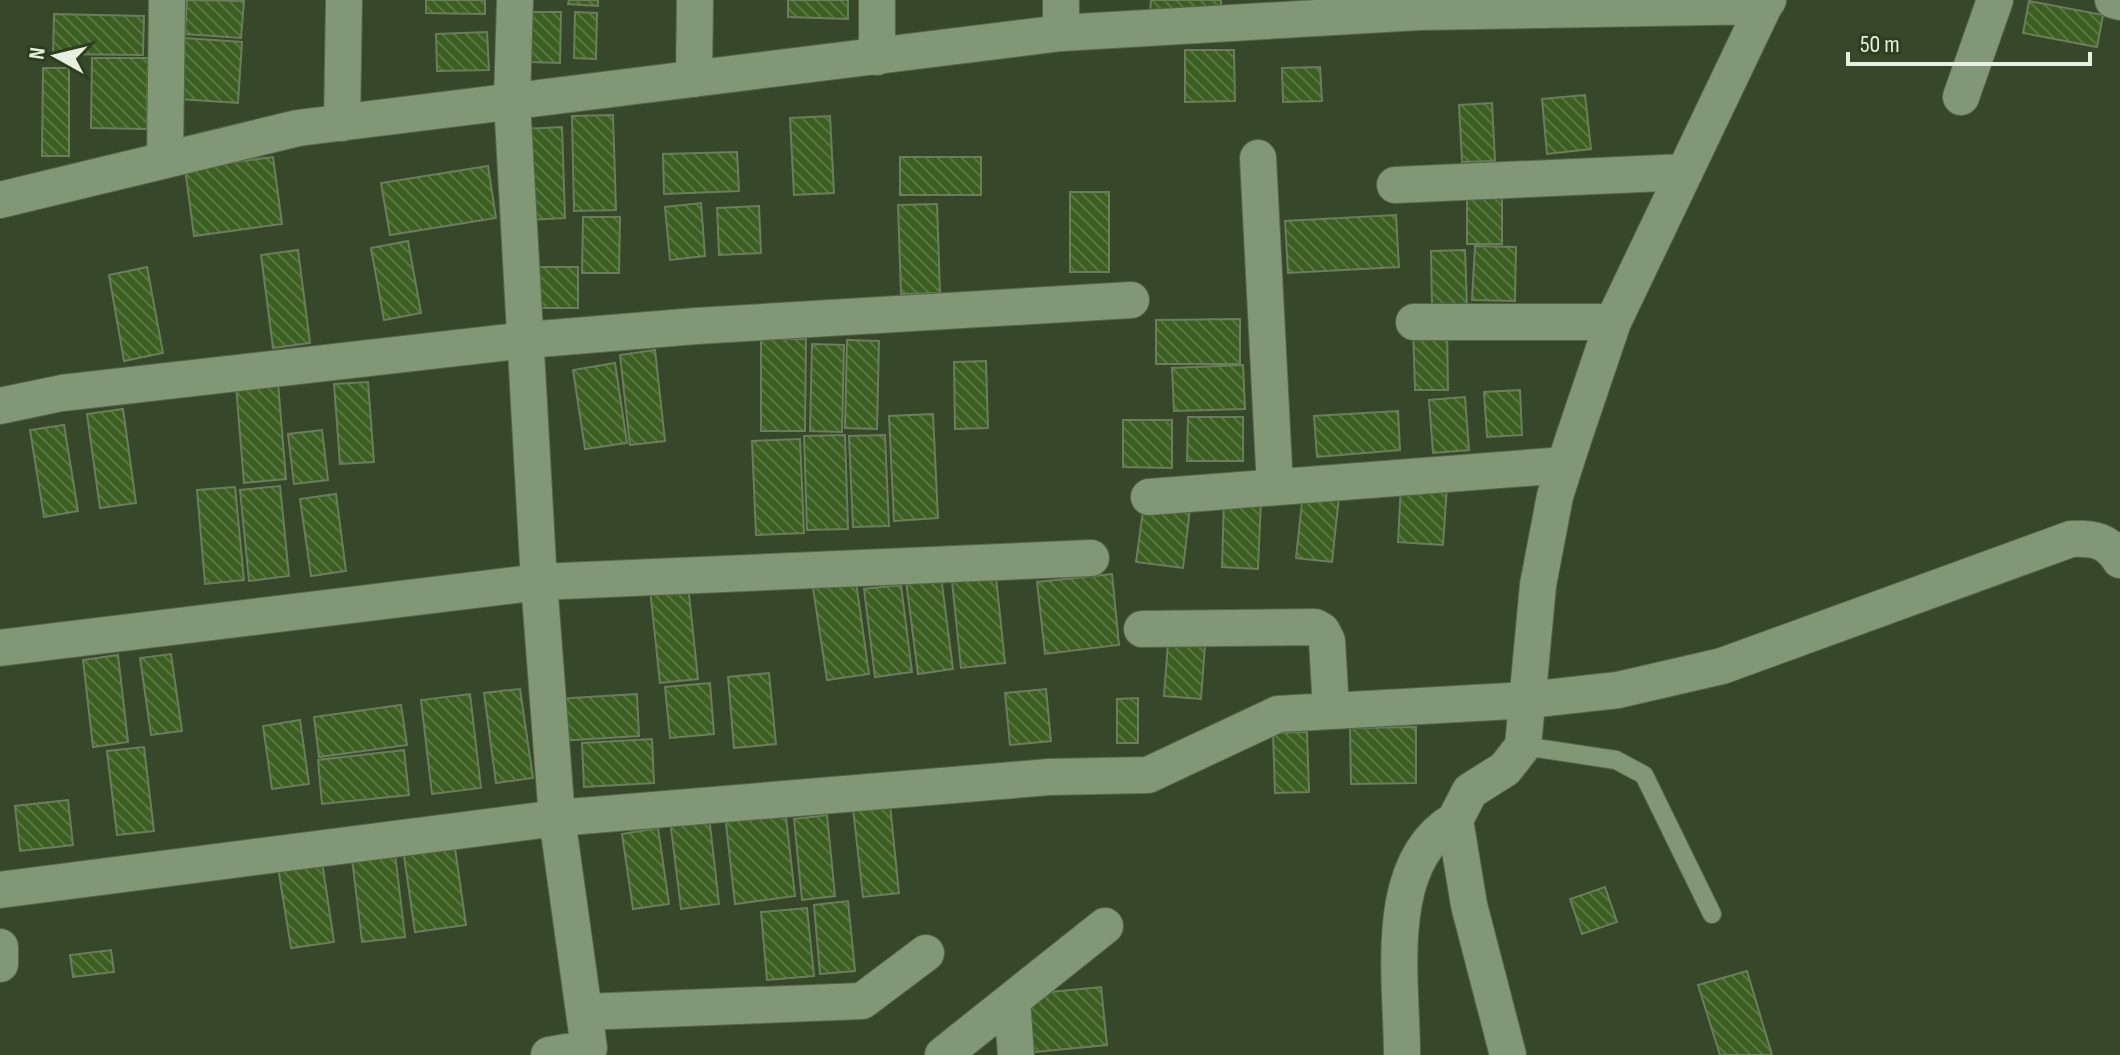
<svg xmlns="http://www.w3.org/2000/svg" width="2120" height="1055" font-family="'Sofia Sans Condensed',sans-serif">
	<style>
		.building { fill: url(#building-back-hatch); stroke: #6a7e5d; stroke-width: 2 }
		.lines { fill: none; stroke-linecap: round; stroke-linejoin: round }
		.service-casing { stroke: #55654a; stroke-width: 20 }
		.minor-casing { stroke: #55654a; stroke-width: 38 }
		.service { stroke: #829775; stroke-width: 18 }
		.minor { stroke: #829775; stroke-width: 36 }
	</style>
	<defs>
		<pattern id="building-back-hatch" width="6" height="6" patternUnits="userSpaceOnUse" patternTransform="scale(2)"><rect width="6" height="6" fill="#3c5f21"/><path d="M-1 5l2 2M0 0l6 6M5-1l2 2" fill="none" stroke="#587641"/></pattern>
	</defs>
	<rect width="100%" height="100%" fill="#364829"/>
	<path class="building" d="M187 0 244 1 241 38 185 34Z
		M426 0H485V14L426 13Z
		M569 0H598V6L568 4Z
		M788 0H848V19L788 17Z
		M1151 0H1221V15L1150 13Z
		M2029 1 2103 15 2097 47 2023 33Z
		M531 12H561L560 63 530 62Z
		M575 12 597 13 596 59 574 58Z
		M54 14 144 16 143 55 53 54Z
		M487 32 489 70 437 71 436 34Z
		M184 38 242 42 238 103 179 99Z
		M1185 50H1234L1235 101 1185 102Z
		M92 58H148L147 129 91 128Z
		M1320 67 1322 101 1283 102 1282 68Z
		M43 68H69V156H42Z
		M1585 95 1591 149 1547 154 1542 99Z
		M1492 103 1495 161 1462 162 1459 105Z
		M613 115 616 210 574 211 572 116Z
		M830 116 834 193 794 195 790 118Z
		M562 127 565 218 527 220 523 129Z
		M737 152 739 191 664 194 663 154Z
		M273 157 282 224 194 236 185 168Z
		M900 157H981V195H900Z
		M488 166 496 218 390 235 381 183Z
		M1070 192H1109V272H1070Z
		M1467 193H1502V244H1467Z
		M701 203 705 256 670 260 665 207Z
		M937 204 940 293 901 294 898 205Z
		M759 206 761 253 719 255 717 208Z
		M1396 215 1399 267 1288 273 1285 221Z
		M583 217H620L619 273H582Z
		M408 241 421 313 384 320 371 248Z
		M1475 246 1516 247 1515 301 1472 300Z
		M298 250 310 343 273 348 261 255Z
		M1465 250 1467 307 1432 308 1431 251Z
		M147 267 163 353 124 361 109 275Z
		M529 267H578V308H529Z
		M1240 319V364H1156V320Z
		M1447 327 1448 390H1415L1413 328Z
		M761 339H806L805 431H761Z
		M847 340 879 341 877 429 845 428Z
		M812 344 844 345 842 432 810 431Z
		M655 350 665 441 630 445 620 355Z
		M986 361 988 428 955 429 954 362Z
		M615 363 627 443 585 449 573 370Z
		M1243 365 1245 409 1174 411 1172 368Z
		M368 382 374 462 340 464 334 384Z
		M278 383 286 479 244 483 236 386Z
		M1520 390 1522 435 1487 437 1484 392Z
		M1465 397 1469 450 1433 453 1429 400Z
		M123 409 136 503 100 508 87 414Z
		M1398 411 1400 450 1317 457 1314 416Z
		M933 414 938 518 894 521 889 416Z
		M1188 417H1243V461H1187Z
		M1123 420H1172V468L1123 467Z
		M64 425 78 511 44 517 30 430Z
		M322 430 328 480 294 484 288 434Z
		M845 435 848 529 807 530 804 436Z
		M885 435 889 526 853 527 849 436Z
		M800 439 804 533 756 535 752 441Z
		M1401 484 1447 487 1443 545 1398 542Z
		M280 486 289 576 249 581 240 490Z
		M235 487 244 580 205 584 197 490Z
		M1303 493 1339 497 1332 562 1296 558Z
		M336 494 346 571 311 576 300 499Z
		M1224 497 1261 499 1258 569 1222 567Z
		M1144 504 1190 509 1183 568 1136 562Z
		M940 569 953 669 918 674 905 573Z
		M1112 574 1119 645 1045 654 1037 582Z
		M996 577 1005 663 961 668 952 581Z
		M856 582 869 674 827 680 813 588Z
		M688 585 698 679 660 683 650 589Z
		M901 585 912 672 875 677 864 589Z
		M1168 642 1205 645 1201 699 1164 696Z
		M171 654 182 731 151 735 140 658Z
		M118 655 128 742 93 747 83 660Z
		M769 673 776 744 734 748 728 677Z
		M710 683 714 734 670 738 665 687Z
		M520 689 533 778 496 783 484 693Z
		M1046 689 1051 741 1010 745 1005 693Z
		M470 694 481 788 432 794 421 700Z
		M637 694 639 736 558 741 556 699Z
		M1138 698V743H1117V699Z
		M401 705 407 745 319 757 314 717Z
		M300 720 309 784 272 789 263 726Z
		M1416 727V783L1351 784 1350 728Z
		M1307 732 1309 792 1275 793 1273 733Z
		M652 739 654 783 584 787 582 743Z
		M144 747 154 831 117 835 107 751Z
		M404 750 409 795 322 804 318 760Z
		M68 800 73 845 20 851 15 806Z
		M890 805 899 893 863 897 853 809Z
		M785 808 795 896 735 904 725 815Z
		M827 815 835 896 802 900 794 819Z
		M709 816 719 904 681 909 670 820Z
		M658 828 669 904 633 909 622 834Z
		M453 834 466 925 415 932 402 842Z
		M394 845 405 937 362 942 351 850Z
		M321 855 334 942 291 948 277 861Z
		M1605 887 1617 922 1582 934 1570 899Z
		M848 901 855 971 820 974 814 905Z
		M807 908 814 976 767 980 761 912Z
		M111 950 114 972 73 977 70 955Z
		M1747 971 1772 1055H1720L1698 985Z
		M1101 987 1107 1045 1025 1053 1019 995Z"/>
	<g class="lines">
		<defs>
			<path id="service" d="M1523 746 1616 760 1644 775 1712 914"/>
			<path id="minor" d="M877 0V57
				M2113 0 2120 2
				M1061 33V0
				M694 79 695 0
				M1961 97 1995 0
				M342 123 344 0
				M165 158 167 0
				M1258 158 1275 487
				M1395 185 1685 172
				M0 200 298 128 1061 33 1419 12 1764 6 1768 0
				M1414 322H1613
				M0 406 62 393 527 340 696 326 1131 300
				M1149 497 1565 465
				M1142 629 1315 627 1322 631 1327 641 1331 709
				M0 648 539 582 512 101 515 0
				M0 890 557 818 1049 777 1148 775 1278 714 1528 700 1618 690 1722 666 2071 539C2093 538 2108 540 2120 560
				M0 947V964
				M1012 1000 1016 1055
				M584 1012 862 1001 926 953
				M549 1055 589 1048 557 818 539 582 1091 558
				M943 1055 1105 926
				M1402 1055C1402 981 1381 863 1455 820
				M1508 1055 1469 905 1455 820 1470 791 1505 769 1523 746 1538 585 1555 496 1573 440 1613 322 1764 6"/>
		</defs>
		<use href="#service" class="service-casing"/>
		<use href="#minor" class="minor-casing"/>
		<use href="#service" class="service"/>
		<use href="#minor" class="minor"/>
	</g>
	<g transform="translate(56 56) rotate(278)" stroke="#2c3e1f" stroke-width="6" paint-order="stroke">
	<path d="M0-6L14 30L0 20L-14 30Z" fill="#e5f1de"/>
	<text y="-12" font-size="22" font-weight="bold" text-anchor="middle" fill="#e5f1de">N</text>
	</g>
	<path d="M1848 52v12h242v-12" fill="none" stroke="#e5f1de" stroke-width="4"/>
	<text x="1860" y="52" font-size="24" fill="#e5f1de" stroke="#2c3e1f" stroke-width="6" paint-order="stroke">50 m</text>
</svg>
